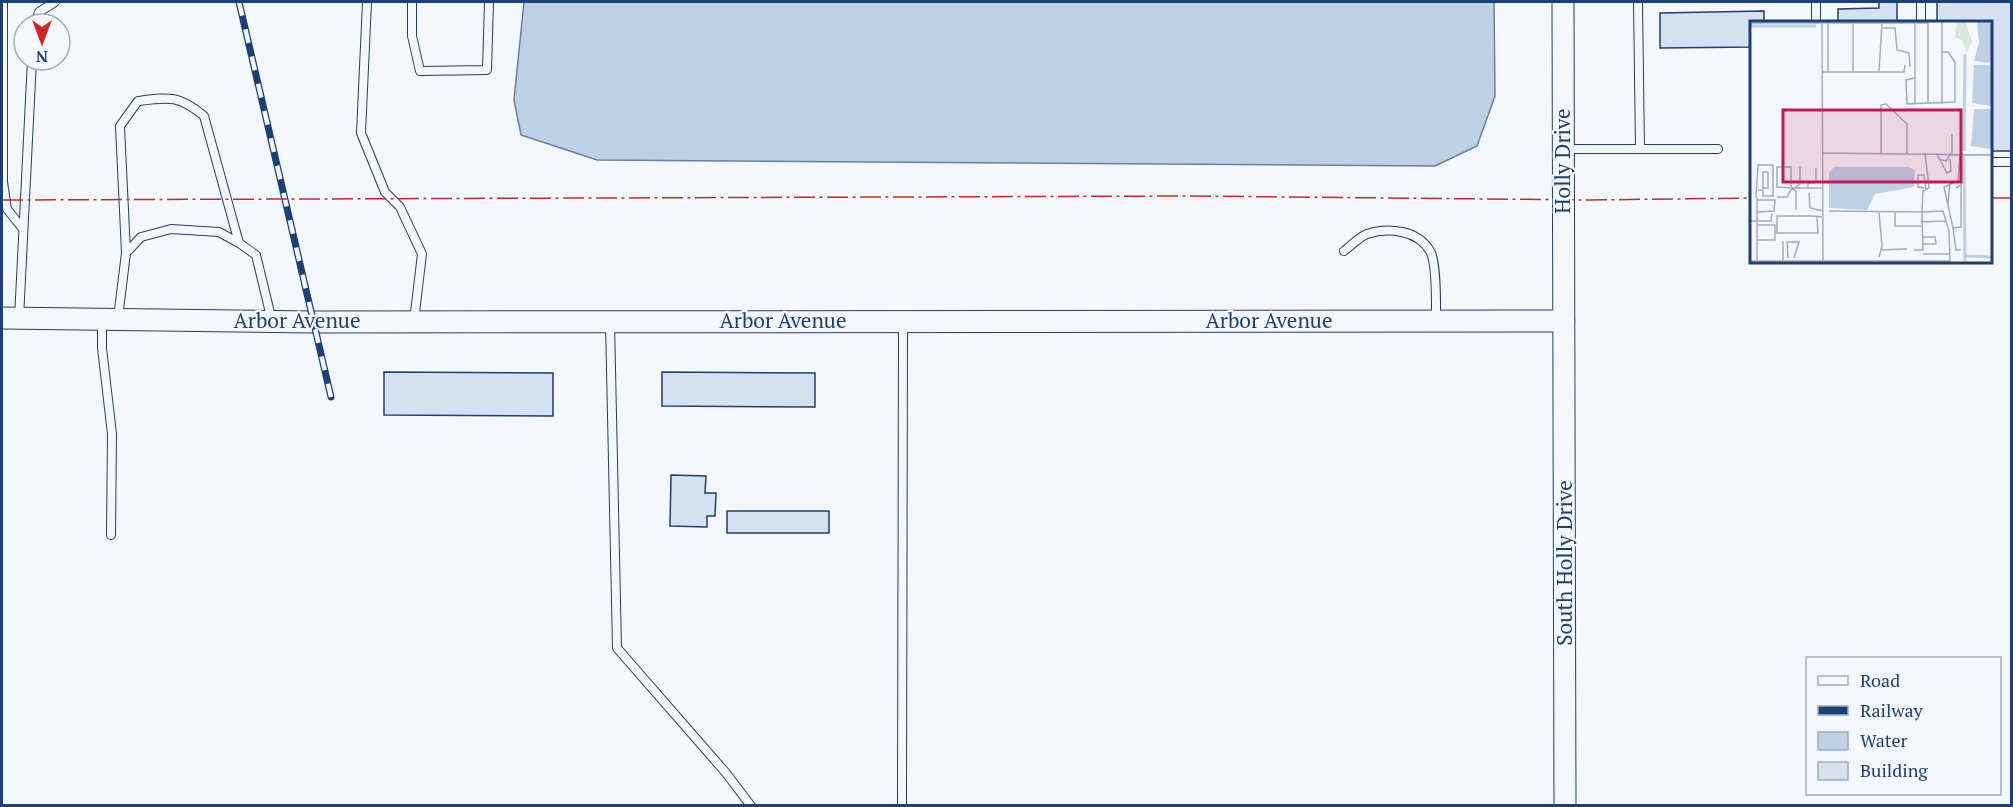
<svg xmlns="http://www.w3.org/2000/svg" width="2013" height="807" font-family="'PT Serif',serif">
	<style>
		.water { fill: #bed0e5; stroke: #687fa3; stroke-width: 1.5 }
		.building { fill: #d5e0f0; stroke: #1d3f73; stroke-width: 1.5 }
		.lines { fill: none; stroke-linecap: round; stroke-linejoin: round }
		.service-casing { stroke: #1d3f73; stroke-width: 10 }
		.tertiary-casing { stroke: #1d3f73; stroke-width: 23 }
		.service { stroke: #f4f7fb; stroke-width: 8 }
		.tertiary { stroke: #f4f7fb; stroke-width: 21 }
		.rail-casing { stroke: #1d3f73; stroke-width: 7 }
		.rail { stroke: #f4f7fb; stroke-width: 4.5; stroke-dasharray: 14; stroke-linecap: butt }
		.power { stroke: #c62828; stroke-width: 1.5; stroke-dasharray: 21 4.5 3 4.5; stroke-linecap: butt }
		.labels { text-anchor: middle; stroke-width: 4.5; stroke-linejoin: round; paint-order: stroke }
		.street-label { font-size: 21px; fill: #1d3f73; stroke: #f4f7fb }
		.inset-river { fill: none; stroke: #bed0e5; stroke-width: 3 }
		.inset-road { fill: none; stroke: #9eadc5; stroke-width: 1.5 }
		.view { fill: #c2185b; fill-opacity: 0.15; stroke: #c2185b; stroke-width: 3 }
		.inset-edge { fill: none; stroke: #1d3f73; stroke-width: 3 }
	</style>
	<rect width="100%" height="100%" fill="#f4f7fb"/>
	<path class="water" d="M524 2H1494L1495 96 1477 146 1435 166 597 160 521 135 514 100Z"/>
	<path class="building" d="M1879 2H1897V22H1838V9L1879 8Z
		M1937 2H2012V151H1990V22H1937Z
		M1764 11V22H1752V47L1660 48V13Z
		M384 372 553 373V416L384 415Z
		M662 372 815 373V407L662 406Z
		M671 475 706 476 705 493H716L715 516H707V527L670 526Z
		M727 511H829V533H727Z"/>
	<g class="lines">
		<defs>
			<path id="service" d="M3 2V182L7 209 23 229
				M367 2 361 133 385 192 400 207 422 254 414 321
				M412 2V36L420 71 487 70 489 2
				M1638 2 1640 149
				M1921 2V22
				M1816 22V2
				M35 24 39 12 55 2
				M1564 149H1718
				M1990 162H2012
				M1344 251C1351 246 1359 237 1367 234 1388 227 1418 230 1430 251 1437 262 1436 306 1436 321
				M126 253 120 126 138 101C169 97 179 95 204 116L239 243
				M19 318 32 60
				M118 318 126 253 141 237 171 229 219 232 239 243 256 255 272 321
				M102 320V348L112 434 111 535
				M610 322 617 648 726 773 751 806
				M902 806 903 323"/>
			<path id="tertiary" d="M1563 2 1565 806
				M2 318 313 322 1564 321"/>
		</defs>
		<use href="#service" class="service-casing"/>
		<use href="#tertiary" class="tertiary-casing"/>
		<use href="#service" class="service"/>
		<use href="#tertiary" class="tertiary"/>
		<defs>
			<path id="rail" d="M239 2 331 397"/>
		</defs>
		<use href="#rail" class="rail-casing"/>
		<use href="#rail" class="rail"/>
		<path class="power" d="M1990 198H2012
			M2 200 1189 196 1589 200 1752 198"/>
	</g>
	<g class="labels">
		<g class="street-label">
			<text transform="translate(1563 161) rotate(-90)" y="7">Holly Drive</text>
			<text x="297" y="328">Arbor Avenue</text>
			<text x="783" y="328">Arbor Avenue</text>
			<text x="1269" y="328">Arbor Avenue</text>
			<text transform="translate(1565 563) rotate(-90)" y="7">South Holly Drive</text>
		</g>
	</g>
	<g transform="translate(1750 21)">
		<rect width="242" height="242" fill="#f4f7fb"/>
		<path d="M207 0H215L222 21 216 32 213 20 205 16Z" fill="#d7e8df"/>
		<path d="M227 0H241V42L224 40 229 22ZM224 44H241V85L222 82ZM224 88H241V128L221 125ZM84 146H158L165 149 164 166 125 173 117 189 79 187V152Z" fill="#bed0e5"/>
		<path class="inset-river" d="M0 5H66M214 130 215 33M214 135 215 241M216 235 242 236"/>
		<path class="inset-road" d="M192 0V83M0 2H178M78 2V51M103 2V51M165 2V83M178 2V83M72 3 73 241M133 7H145L147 29 159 32 160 46M73 51H129L132 2M129 51H154L155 44M165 57 156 59 157 83 205 81V41L198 31H192M202 113V132M72 132 242 134M131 132V84L136 83 157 103V132M187 132 189 138 196 140 201 132M190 139 197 152 201 150 200 138M211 145V164M13 167H18V151M45 167 50 163V146M58 167V162L66 161V147M174 167 168 166V154H174L176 169M206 167 211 164V206L203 207 206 229H211M13 168V151H18M59 172 60 187 73 190M6 176 8 144H23V175H13V169H8M7 176V240M27 176H37L42 167M7 179H25L24 190 7 191M0 180V206M198 184 200 161M46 189V170L42 167 41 164V146H27V166L42 167H73M79 190 172 191 173 170 179 167 175 132M129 191 132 225 129 236M145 191V205H171M67 195 68 212H27V195H63L73 196M1 200H21L22 193M171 201 196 200M203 207 194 166 208 160 210 133M172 216H185L186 223H172M7 219H25V204H7M130 229 157 228M164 229H173L172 191 193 190 199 210 200 240M173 233H199M38 237 37 221H49L44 237M0 240H201M33 240V220"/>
		<path class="view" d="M33 89H211V161H33Z"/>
		<rect width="242" height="242" class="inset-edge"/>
	</g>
	<rect width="2013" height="807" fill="none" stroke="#1d3f73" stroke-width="6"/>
	<rect x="1806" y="657" width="195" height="138" fill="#f4f7fb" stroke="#9eadc5" stroke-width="1.5"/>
	<rect x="1818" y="676" width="30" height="9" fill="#f4f7fb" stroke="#9eadc5" stroke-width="1.5"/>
	<text x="1860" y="687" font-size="18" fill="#1d3f73">Road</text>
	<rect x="1818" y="706" width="30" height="9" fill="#1d3f73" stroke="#9eadc5" stroke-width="1.5"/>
	<text x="1860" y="717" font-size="18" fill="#1d3f73">Railway</text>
	<rect x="1818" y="732" width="30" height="18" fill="#bed0e5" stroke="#9eadc5" stroke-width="1.5"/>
	<text x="1860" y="747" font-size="18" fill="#1d3f73">Water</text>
	<rect x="1818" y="762" width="30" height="18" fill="#d5e0f0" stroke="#9eadc5" stroke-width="1.5"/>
	<text x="1860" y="777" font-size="18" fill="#1d3f73">Building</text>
	<g transform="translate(42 42) rotate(180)"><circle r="28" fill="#f4f7fb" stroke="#9eadc5" stroke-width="1.5"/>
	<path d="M0-4.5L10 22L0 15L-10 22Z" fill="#c62828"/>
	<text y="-9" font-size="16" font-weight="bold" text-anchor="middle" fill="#1d3f73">N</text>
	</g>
</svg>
